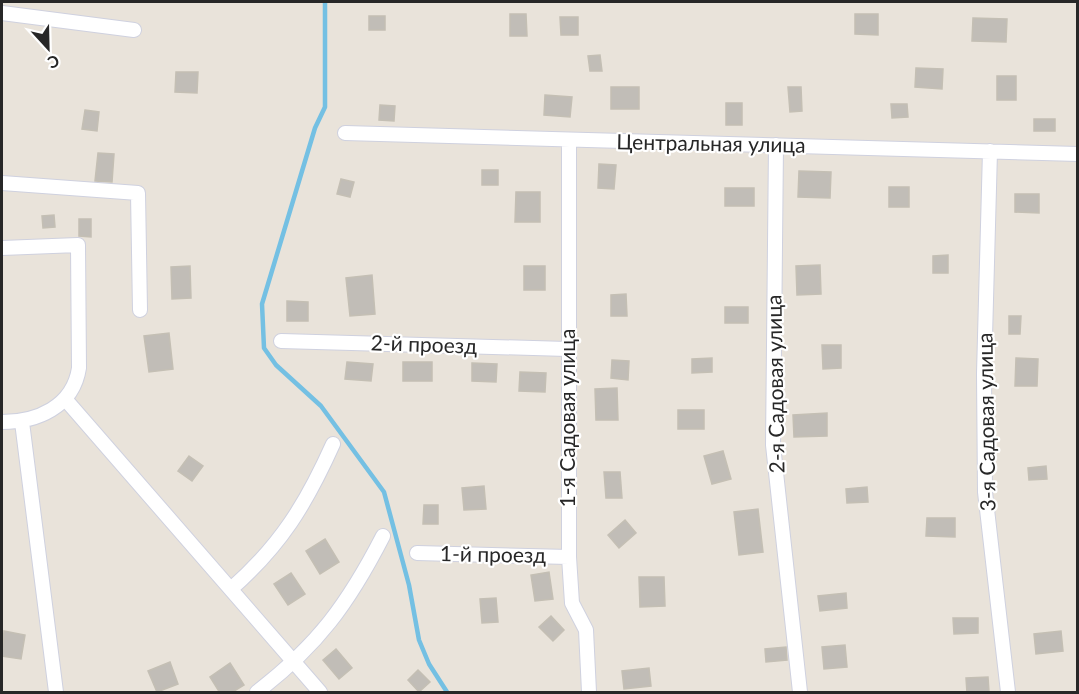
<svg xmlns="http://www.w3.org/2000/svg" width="1079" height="694" font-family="Lato,sans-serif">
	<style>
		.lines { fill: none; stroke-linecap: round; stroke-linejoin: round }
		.stream { stroke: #74c0e3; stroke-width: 4.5 }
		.building { fill: #c1bdb7; stroke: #c4bfb4; stroke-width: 1.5 }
		.street-casing { stroke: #cfd1df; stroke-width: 16 }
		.street { stroke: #fff; stroke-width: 14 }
		.labels { text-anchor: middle; stroke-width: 4.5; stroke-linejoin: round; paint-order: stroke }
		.street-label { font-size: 21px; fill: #272727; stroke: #fff }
	</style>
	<rect width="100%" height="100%" fill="#e9e3da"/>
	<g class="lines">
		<path class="stream" d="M325 2V107L315 128 262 304 264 348 276 365 321 406 384 492 409 585 419 640 429 664 447 692"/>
	</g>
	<path class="building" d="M510 14H526L527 36H510Z
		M855 14H878V35L855 34Z
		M369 16H385V30H369Z
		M560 17H578V35H561Z
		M973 18 1007 19 1006 42 972 41Z
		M600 55 602 71H590L588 56Z
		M916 68 943 69 942 89 915 87Z
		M176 72H198L197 93 175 92Z
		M997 76H1016V100H997Z
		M611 87H639V109H611Z
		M788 87H801L802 111 790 112Z
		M545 95 572 97 570 117 544 115Z
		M726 103H742V125H726Z
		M891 104H907L908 117 892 118Z
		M380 105 395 106 394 121 379 120Z
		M85 110 99 112 97 131 82 129Z
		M1034 119H1055V131H1034Z
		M98 153 114 154 112 182 95 181Z
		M599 164 616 165 614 189 598 188Z
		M482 170H498V185H482Z
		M799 171 831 172 830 198 798 197Z
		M341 179 354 182 350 197 337 194Z
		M889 187H909V207H889Z
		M725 188H754V206H725Z
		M516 192H540V222H515Z
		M1015 194H1039V213L1015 212Z
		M54 215 55 227 43 228 42 216Z
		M79 219H91V237L79 236Z
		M948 255V273H933V256Z
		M820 265 821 294 797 295 796 266Z
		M190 266 191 298 172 299 171 267Z
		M524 266H545V290H524Z
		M372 275 375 314 350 316 346 278Z
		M626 294 627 316H611V295Z
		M287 301 308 302V321H287Z
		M725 307H748V323H725Z
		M1009 316H1021L1020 334H1009Z
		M169 333 173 369 149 372 144 336Z
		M822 345H841V368L823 369Z
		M712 358V372L692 373V359Z
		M1016 358 1038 359 1037 386H1015Z
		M612 360 629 361 628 380 611 378Z
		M347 362 373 364 371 381 345 379Z
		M403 362H432V381H403Z
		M472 363 497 364 496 382 472 381Z
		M520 372 546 373 545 392 519 391Z
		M617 388 618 420H596L595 389Z
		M678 410H704V429H678Z
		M827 413V436L794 437 793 415Z
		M723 451 731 479 712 484 704 456Z
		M189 456 203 466 192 481 178 471Z
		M1046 466 1047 479 1029 480 1028 468Z
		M604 472H620L622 498H606Z
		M484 486 486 509 464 510 462 488Z
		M867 487 868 502 847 503 846 489Z
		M424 505H438V524H423Z
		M758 509 763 552 739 555 734 512Z
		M927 518H955V537L926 536Z
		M625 520 636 533 619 548 608 535Z
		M325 539 339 562 320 574 306 551Z
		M549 572 553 599 535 601 531 575Z
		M291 573 305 594 288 605 274 584Z
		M639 577H664L665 606 640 607Z
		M846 593 847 608 820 611 818 596Z
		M496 598 498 622 482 623 480 599Z
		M551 616 564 630 553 641 539 627Z
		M953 618H978V633L954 634Z
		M4 631 25 635 21 659 2 656Z
		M1061 631 1063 651 1036 654 1034 634Z
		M845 645 847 667 824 669 822 647Z
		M786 647 787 660 766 662 765 649Z
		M336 649 352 668 339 679 323 660Z
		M170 662 178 684 157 692 148 671Z
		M230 663 244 685 231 693H220L210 677Z
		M649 668 651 686 624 689 622 671Z
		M418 670 430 682 419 692 408 680Z
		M988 677 989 692 967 693 966 678Z"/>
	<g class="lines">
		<defs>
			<path id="street" d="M2 13 134 30
				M345 133 1078 154
				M569 140V557L572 603 586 630 589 692
				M776 145 773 445 800 692
				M990 151 984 374 985 492 1008 692
				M2 183 138 193 140 310
				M2 248 78 245 79 368C73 407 37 422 2 422
				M281 341 567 349
				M66 400 320 692
				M22 422 56 692
				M417 553 569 557
				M231 589C281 545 306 504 333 444
				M257 692C318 645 348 604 383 536"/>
		</defs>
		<use href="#street" class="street-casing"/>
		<use href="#street" class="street"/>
	</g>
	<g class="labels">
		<g class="street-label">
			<text transform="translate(711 144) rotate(1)" y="7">Центральная улица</text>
			<text transform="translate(424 345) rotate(2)" y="7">2-й проезд</text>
			<text transform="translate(776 384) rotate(-91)" y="7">2-я Садовая улица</text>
			<text transform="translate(568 418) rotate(-90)" y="7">1-я Садовая улица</text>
			<text transform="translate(987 422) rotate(-91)" y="7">3-я Садовая улица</text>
			<text transform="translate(493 555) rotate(1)" y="7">1-й проезд</text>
		</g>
	</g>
	<rect width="1079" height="694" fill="none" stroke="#272727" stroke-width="6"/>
	<g transform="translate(48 48) rotate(158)" stroke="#ffffff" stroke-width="4.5" paint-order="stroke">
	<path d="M0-4.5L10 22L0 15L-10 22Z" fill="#272727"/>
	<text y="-9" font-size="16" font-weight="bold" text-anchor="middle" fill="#272727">С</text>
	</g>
</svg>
